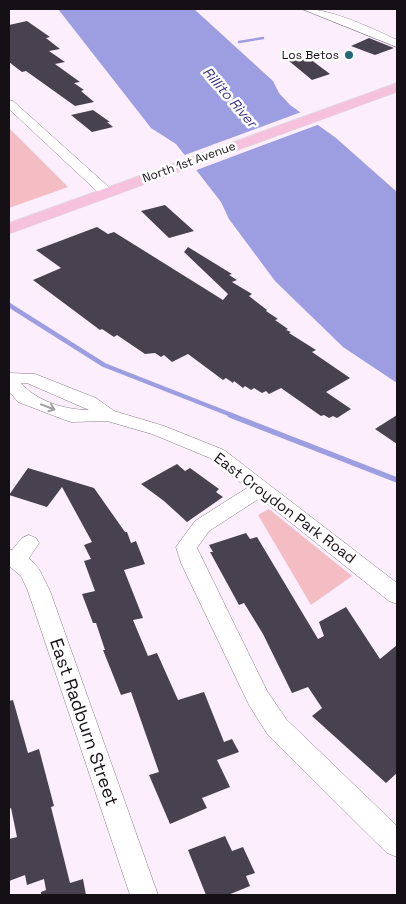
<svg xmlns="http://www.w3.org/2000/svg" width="406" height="904" font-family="'Space Grotesk',sans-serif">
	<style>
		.green { fill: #f4bcc3 }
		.water { fill: #9c9ee1 }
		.pier { fill: #fdeefd }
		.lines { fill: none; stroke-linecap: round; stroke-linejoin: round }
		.stream-far2 { stroke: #9c9ee1; stroke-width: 2.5 }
		.stream-far1 { stroke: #9c9ee1; stroke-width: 4.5 }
		.stream { stroke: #9c9ee1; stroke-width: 5.5 }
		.building { fill: #484250 }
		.minor-casing { stroke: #8a7d8a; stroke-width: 1 }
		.major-casing { stroke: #dad9da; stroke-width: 1 }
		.minor { fill: #fff; fill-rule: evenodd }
		.major { fill: #f5c1dc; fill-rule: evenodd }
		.oneway { stroke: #a19fa1 }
		.poi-dot { fill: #246979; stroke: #fff; stroke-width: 2 }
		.labels { text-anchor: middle; stroke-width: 5; stroke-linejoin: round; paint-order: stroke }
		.far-poi-label { font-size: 12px; fill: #151015; stroke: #fff; text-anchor: end }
		.far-street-label { font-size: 12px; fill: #151015; stroke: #fff }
		.far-water-label { font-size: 14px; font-style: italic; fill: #3f3a88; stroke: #fff }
		.street-label { font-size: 15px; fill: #151015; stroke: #fff }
		.near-street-label { font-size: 18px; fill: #151015; stroke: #fff }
	</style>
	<rect width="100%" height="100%" fill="#fdeefd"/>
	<path class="green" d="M9 128 68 187 9 208Z
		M269 509 275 514 352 576 311 605 258 515Z"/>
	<path class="water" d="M58 9H194L273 81 279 93 290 105 336 138 397 192V383L343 347 275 281 229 219 221 202 176 144 151 128Z"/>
	<path class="pier" d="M304 111 320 124 194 171 182 156Z"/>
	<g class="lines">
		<path class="stream-far2" d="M239 42 263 38"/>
		<path class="stream-far1" d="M9 305 104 365 234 416"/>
		<path class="stream" d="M230 415 397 480"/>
	</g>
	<path class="building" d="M27 21 50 37 46 38 60 49 49 51 65 62 55 64 80 82 74 83 84 90 81 91 94 102 75 106 26 71 22 72 9 62V25Z
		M369 38 394 48 375 55 351 46Z
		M310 59 330 74 312 80 289 61Z
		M93 110 110 122H107L113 127 92 132 71 115Z
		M165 205 194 231 169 238 141 211Z
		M97 227 108 234 114 232 223 300 228 294 184 252 188 247 232 274 229 275 237 280 232 282 252 294 249 296 267 310 266 311 278 319 275 320 288 329 286 330 291 332 289 333 316 350 312 352 350 378 326 392 351 409 337 418 333 416 329 418 324 415 321 416 281 388 269 394 266 391 262 393 254 388 251 390 245 386 243 388 234 381 233 383 226 378 223 380 188 354 172 362 164 355 161 357 155 353 145 354 117 335 114 337 102 329 100 330 33 280 61 268 36 250Z
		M397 415V444L375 429Z
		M177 464 185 471 190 468 219 489 216 492 223 497 187 522 164 501 141 484Z
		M28 468 94 488 125 532H127L131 543 136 541 145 564 124 570 143 618 133 620 148 656 157 653 178 700 204 692 224 742 232 739 239 752 217 760 230 787 202 798 207 808 170 824 149 775 159 772 131 692 121 695 103 650H105L96 623H93L82 594 95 591 84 561 91 559 84 545 92 542 62 487 47 507 9 495Z
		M246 533 250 539 257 537 318 639 324 636 319 622 346 607 380 659 397 645V773L386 783 312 716 322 708 308 687 292 693 263 634 244 603 239 605 210 552H213L209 545Z
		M13 700 28 753 39 749 54 806 51 807 70 883 83 879 86 895H41V892L46 890 44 879 27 885 25 875 9 881V839L17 837 11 808 9 809V701Z
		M225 836 232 851 243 847 255 873 246 876 250 886 228 895H206L188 850Z"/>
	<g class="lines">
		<defs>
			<path id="minor" d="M302 9C327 7 374 29 397 40V47Z
				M9 100 13 101 111 189 113 192 111 195H101L9 109Z
				M9 373 35 374 96 398 114 411 164 426 224 450 397 583V604L389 601 260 498 209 531 197 548 267 691 286 719 397 826V857L387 853 268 735 249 705 181 563 176 547 195 521 247 488 210 458 152 434 107 421 71 422 65 420 18 402 9 391ZM21 383H27L89 410C65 410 36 401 21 383Z
				M29 535 36 538 39 543 29 558 39 569 50 591 158 895H130L28 591 21 576 9 566V549L12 550 22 538Z"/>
			<path id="major" d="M397 83V92L9 234V223Z"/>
		</defs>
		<use href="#minor" class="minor-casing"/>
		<use href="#major" class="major-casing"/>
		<use href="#minor" class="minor"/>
		<use href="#major" class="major"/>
	</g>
	<defs><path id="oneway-shaft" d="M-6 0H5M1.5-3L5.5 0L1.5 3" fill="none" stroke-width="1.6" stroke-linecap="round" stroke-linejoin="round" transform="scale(1.25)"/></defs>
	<use class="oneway" href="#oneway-shaft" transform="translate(48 407) rotate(21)"/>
	<circle class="poi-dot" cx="349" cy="55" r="5"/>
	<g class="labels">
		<g class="far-poi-label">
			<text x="339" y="59">Los Betos</text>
		</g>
		<g class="far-street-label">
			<text transform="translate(189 162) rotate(-20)" y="4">North 1st Avenue</text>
		</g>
		<g class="far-water-label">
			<text transform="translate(230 97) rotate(49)" y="5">Rillito River</text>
		</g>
		<g class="street-label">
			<text transform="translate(285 508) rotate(37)" y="5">East Croydon Park Road</text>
		</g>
		<g class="near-street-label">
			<text transform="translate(84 722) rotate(71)" y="6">East Radburn Street</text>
		</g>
	</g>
	<rect width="406" height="904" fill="none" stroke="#151015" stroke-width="20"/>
</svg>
